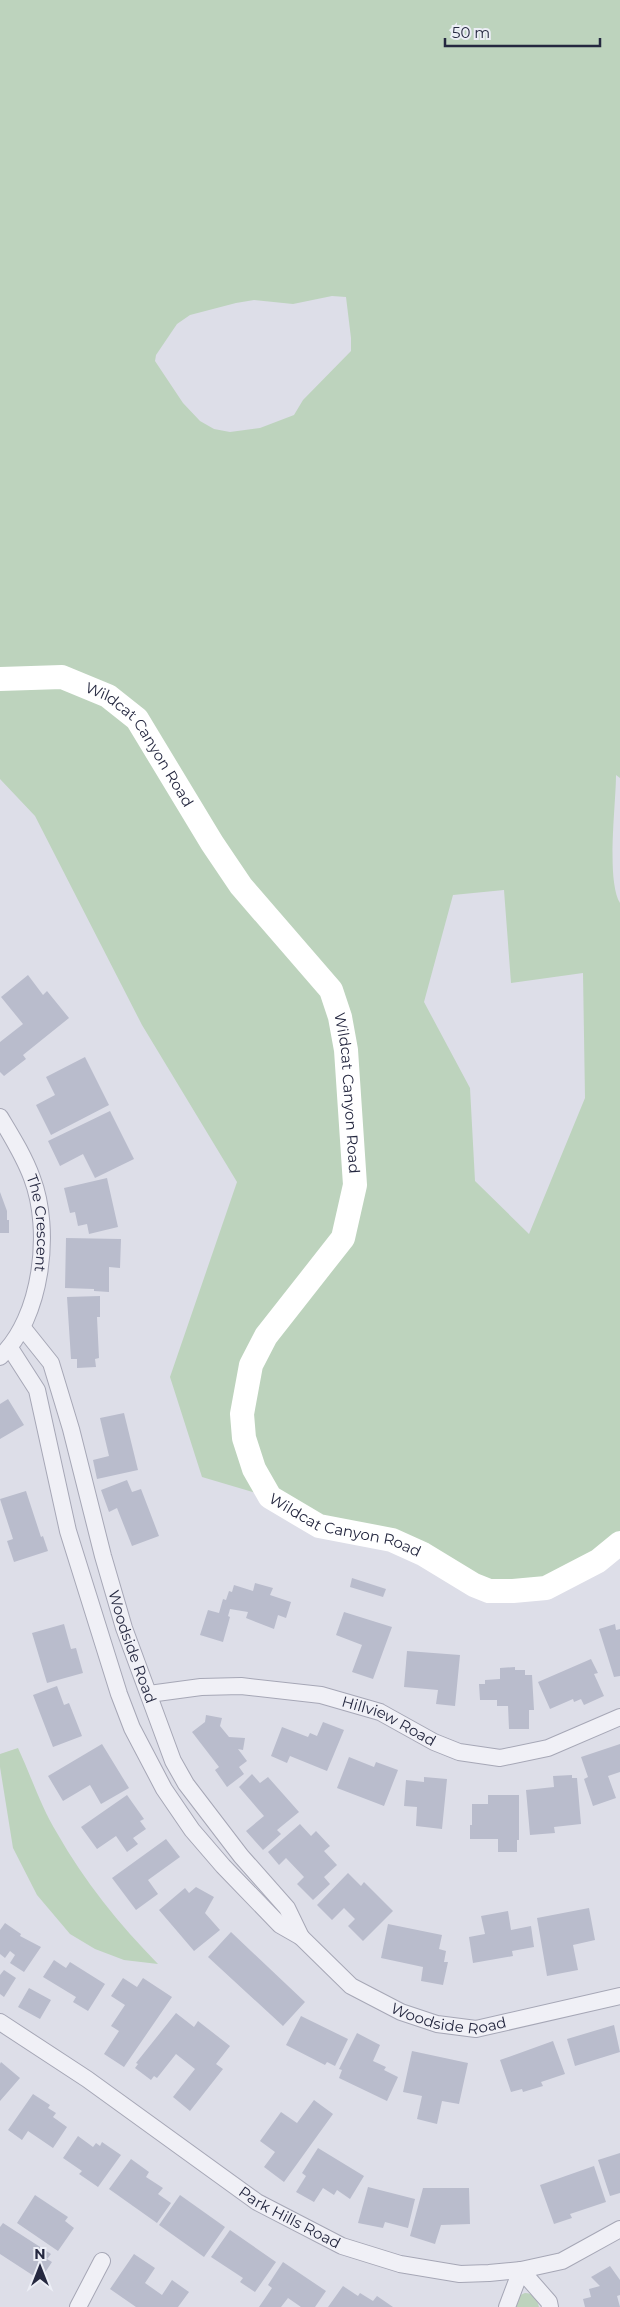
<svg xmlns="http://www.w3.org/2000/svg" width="620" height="2307" font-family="Montserrat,sans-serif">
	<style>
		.green { fill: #bdd3bd; fill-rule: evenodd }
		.building { fill: #b9bccc }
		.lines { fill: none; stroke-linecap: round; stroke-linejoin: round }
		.street-casing { stroke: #a6a7b6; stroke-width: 18 }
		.street { stroke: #f0f0f6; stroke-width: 16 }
		.secondary { stroke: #fff; stroke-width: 24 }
		.labels { text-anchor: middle; stroke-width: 4; stroke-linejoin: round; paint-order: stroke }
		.street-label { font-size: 15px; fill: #252840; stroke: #eceef6 }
	</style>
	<rect width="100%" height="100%" fill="#dddee8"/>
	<path class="green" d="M0 0H620V778L616 775C616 805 606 880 620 903V1543L513 1591 270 1497 202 1477 170 1377 237 1182 142 1025 35 816 0 779ZM332 296 346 297 351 338V351L303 400 294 415 260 428 230 432 214 429 200 421 183 403 155 361 156 355 177 324 190 315 236 303 254 300 293 304ZM504 890 511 983 583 973 585 1098 529 1234 475 1181 470 1088 424 1002 453 895Z
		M18 1748C31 1776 41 1807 57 1833 84 1881 119 1924 158 1964L124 1960 95 1949 70 1934 37 1895 13 1848 0 1767V1754Z
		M525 2293C533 2293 537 2299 539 2307H513L518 2296Z"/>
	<path class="building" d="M28 975 43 995 47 991 69 1018 23 1055 26 1059 4 1076 0 1072V1042L23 1024 1 997Z
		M85 1057 109 1105 51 1135 36 1105 55 1095 46 1077Z
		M110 1111 134 1159 95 1178 83 1154 60 1166 48 1141Z
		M107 1178 118 1227 89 1234 87 1224 78 1226 75 1212 70 1213 64 1188Z
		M0 1192 7 1211V1220H9V1233H0Z
		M66 1238 121 1239 120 1268 109 1267V1292L94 1291V1289L65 1288Z
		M100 1296V1317H97L99 1358 95 1359 96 1367 77 1368V1359H71L67 1297Z
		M8 1399 24 1425 0 1439V1404Z
		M124 1413 138 1470 97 1479 93 1460 109 1456 100 1418Z
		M127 1480 132 1492 141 1489 159 1536 132 1546 117 1508 109 1512 101 1490Z
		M26 1491 41 1537 43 1536 48 1551 14 1562 7 1541 13 1539 0 1499Z
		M352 1578 386 1589 383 1597 350 1587Z
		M255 1583 273 1588 270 1595 291 1602 286 1618 278 1615 274 1629 246 1618 248 1612 230 1609 228 1616 230 1617 223 1642 200 1635 208 1610 219 1613 223 1599 226 1600 229 1591 232 1592 234 1585 253 1591Z
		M344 1612 392 1627 373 1679 352 1672 362 1645 336 1635Z
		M64 1624 71 1649 76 1648 83 1673 47 1683 32 1633Z
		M615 1624 616 1630 620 1629V1676L614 1677 599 1629Z
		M407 1651 460 1655 455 1706 436 1704 438 1690 404 1687Z
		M591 1659 598 1673 594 1674 604 1696 584 1705 581 1699 574 1702 573 1699 550 1709 538 1682Z
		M515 1667V1670H525V1675H532L534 1710H529V1729H509L508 1706H497V1700H480L479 1684H485V1680L500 1679V1668Z
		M57 1686 64 1705 69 1703 82 1736 53 1747 33 1695Z
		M206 1715 222 1718 220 1726 229 1737 245 1738 243 1750 238 1749 247 1761 239 1767 244 1774 227 1787 215 1770 219 1767 192 1732 205 1722Z
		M323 1722 344 1730 327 1771 290 1756 287 1763 271 1756 282 1727 308 1737 310 1733 317 1736Z
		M102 1744 129 1788 101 1804 90 1785 63 1801 48 1776Z
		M620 1744V1772L608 1776 616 1798 593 1806 584 1779 588 1777 581 1757Z
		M349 1757 374 1767 376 1762 398 1770 384 1806 337 1788Z
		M252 1774 260 1783 268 1777 299 1812 277 1830 281 1834 263 1850 246 1831 264 1816 239 1787Z
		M572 1775V1778H577L581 1824 554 1827 555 1833 530 1835 526 1790 554 1787 553 1776Z
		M424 1777 447 1779 442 1829 416 1826 417 1807 404 1806 406 1780 424 1782Z
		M127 1795 144 1819 140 1821 146 1829 133 1838 138 1844 127 1852 116 1836 97 1849 81 1827Z
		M488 1795H519V1840H517V1852H498V1839H470V1825H472V1804H488Z
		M300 1824 311 1836 316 1831 330 1846 324 1851 337 1865 324 1877 330 1884 313 1900 297 1884 304 1877 286 1858 279 1865 268 1852Z
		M166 1839 180 1857 148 1880 158 1894 136 1910 112 1878Z
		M348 1873 361 1886 364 1882 393 1911 363 1941 348 1926 355 1919 344 1908 332 1920 317 1905Z
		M196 1887 214 1897 205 1913 220 1930 194 1951 159 1910 185 1888 189 1893Z
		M589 1908 595 1940 573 1945 578 1970 547 1976 537 1918Z
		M508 1911 511 1930 531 1926 534 1947 512 1951 513 1956 473 1963 469 1937 485 1934 481 1916Z
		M5 1923 21 1934 20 1936 41 1947 24 1972 10 1963 15 1955 10 1951 5 1958 0 1954V1930Z
		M388 1924 442 1935 439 1949 446 1951 444 1962H448L443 1985 421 1981 423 1967 381 1958Z
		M231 1932 305 2002 283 2026 208 1957Z
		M54 1960 66 1968 70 1962 105 1984 88 2011 73 2002 76 1997 43 1977Z
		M4 1970 16 1978 4 1997 0 1994V1975Z
		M123 1978 137 1987 143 1978 172 1997 124 2067 104 2054 119 2031 111 2026 125 2005 111 1996Z
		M29 1988 51 2000 40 2019 18 2007Z
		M176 2013 194 2027 198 2021 230 2046 216 2064 223 2069 190 2111 173 2097 195 2069 176 2054 157 2078 154 2076 151 2080 135 2068 138 2064 136 2063Z
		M301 2016 348 2039 335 2066 327 2062 325 2065 286 2045Z
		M614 2025 620 2052 575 2066 567 2039Z
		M357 2033 380 2045 373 2061 386 2067 384 2070 398 2077 387 2101 339 2078 342 2070 339 2069Z
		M553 2041 565 2074 541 2082 543 2086 523 2092 522 2089 511 2092 500 2060Z
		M412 2051 468 2063 459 2104 442 2101 437 2124 417 2119 422 2096 403 2092Z
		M1 2062 20 2078 0 2101V2064Z
		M33 2094 50 2105 48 2108 56 2113 53 2117 67 2127 53 2148 28 2131 22 2140 8 2130Z
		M314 2100 333 2114 284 2182 264 2167 275 2152 260 2141 281 2112 297 2123Z
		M78 2136 93 2147 96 2143 100 2146 102 2142 121 2155 98 2187 79 2174 82 2171 63 2158Z
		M318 2148 364 2176 350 2199 337 2190 334 2195 323 2188 314 2202 296 2192 306 2176 302 2173Z
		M620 2153V2193L610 2196 598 2160Z
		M131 2159 149 2172 146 2177 163 2188 158 2194 171 2203 157 2223 109 2189Z
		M594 2166 606 2202 570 2214 572 2218 554 2224 540 2185Z
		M368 2187 415 2199 408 2228 385 2222 383 2228 358 2223Z
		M423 2188H469L470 2224 441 2225 435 2244 410 2236Z
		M35 2195 68 2217 65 2221 74 2228 58 2251 17 2223Z
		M180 2195 225 2227 204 2257 159 2225Z
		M3 2223 51 2254 47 2259 52 2262 40 2280 0 2254V2227Z
		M230 2230 276 2262 255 2292 240 2282 243 2278 211 2257Z
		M134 2254 155 2268 145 2283 162 2295 172 2280 189 2292 178 2307H136L110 2289Z
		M283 2262 326 2291 315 2307H301L288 2298 281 2307H259L272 2288 268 2285Z
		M610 2266 620 2280V2295L617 2296 620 2307H585L583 2299 591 2297 589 2289 600 2286 591 2277Z
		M343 2286 358 2296 360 2293 373 2301 377 2296 393 2307H328Z"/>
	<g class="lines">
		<defs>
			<g id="street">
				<path id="s1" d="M0 1117C12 1137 24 1156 32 1178 52 1230 42 1318 0 1357"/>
				<path id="s2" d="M23 1328 51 1363 71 1429 103 1556 124 1628 173 1761 186 1784 241 1856 287 1908 301 1937"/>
				<path id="s3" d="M10 1348 37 1390 68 1531 119 1694 132 1728 164 1789 192 1830 223 1866 280 1925 301 1937 351 1986 401 2012 437 2024 476 2029 620 1996"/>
				<path id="s4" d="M149 1694 201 1687 241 1686 321 1695 380 1712 434 1742 459 1752 500 1758 548 1748 620 1717"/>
				<path id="s5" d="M0 2022 87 2079 257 2202 342 2246 400 2264 460 2274 489 2273 521 2270 562 2261 620 2229"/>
				<path d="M78 2307 102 2261"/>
				<path d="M507 2307 521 2270 549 2302 550 2307"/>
			</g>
		</defs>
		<use href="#street" class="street-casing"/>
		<use href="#street" class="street"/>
		<path class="secondary" id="s6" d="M0 679 62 677 108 696 137 719 212 843 241 886 331 990 340 1017 346 1050 355 1185 343 1238 266 1336 251 1365 242 1414 244 1438 254 1469 270 1497 319 1526 392 1540 423 1554 474 1585 489 1591H513L546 1588 598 1561 620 1543"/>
	</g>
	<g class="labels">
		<g class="street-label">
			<text dy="5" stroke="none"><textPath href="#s6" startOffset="169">Wildcat Canyon Road</textPath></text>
			<text dy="5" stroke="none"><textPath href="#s6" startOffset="588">Wildcat Canyon Road</textPath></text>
			<text dy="5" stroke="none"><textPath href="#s1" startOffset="115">The Crescent</textPath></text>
			<text dy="5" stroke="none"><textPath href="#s6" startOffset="1112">Wildcat Canyon Road</textPath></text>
			<text dy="5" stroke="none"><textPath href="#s2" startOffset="340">Woodside Road</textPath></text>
			<text dy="5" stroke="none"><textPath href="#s4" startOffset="246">Hillview Road</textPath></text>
			<text dy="5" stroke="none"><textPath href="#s3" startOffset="849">Woodside Road</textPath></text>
			<text dy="5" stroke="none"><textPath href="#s5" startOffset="350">Park Hills Road</textPath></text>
		</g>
	</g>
	<g transform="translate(40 2267)" stroke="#eceef6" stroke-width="4" paint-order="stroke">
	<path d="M0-4L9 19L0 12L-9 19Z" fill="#252840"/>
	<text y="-8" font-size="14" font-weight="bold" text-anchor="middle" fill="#252840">N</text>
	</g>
	<path d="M445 38v8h155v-8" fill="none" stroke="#252840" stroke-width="2.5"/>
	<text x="452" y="38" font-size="15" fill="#252840" stroke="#eceef6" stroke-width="4" paint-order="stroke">50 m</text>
</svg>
